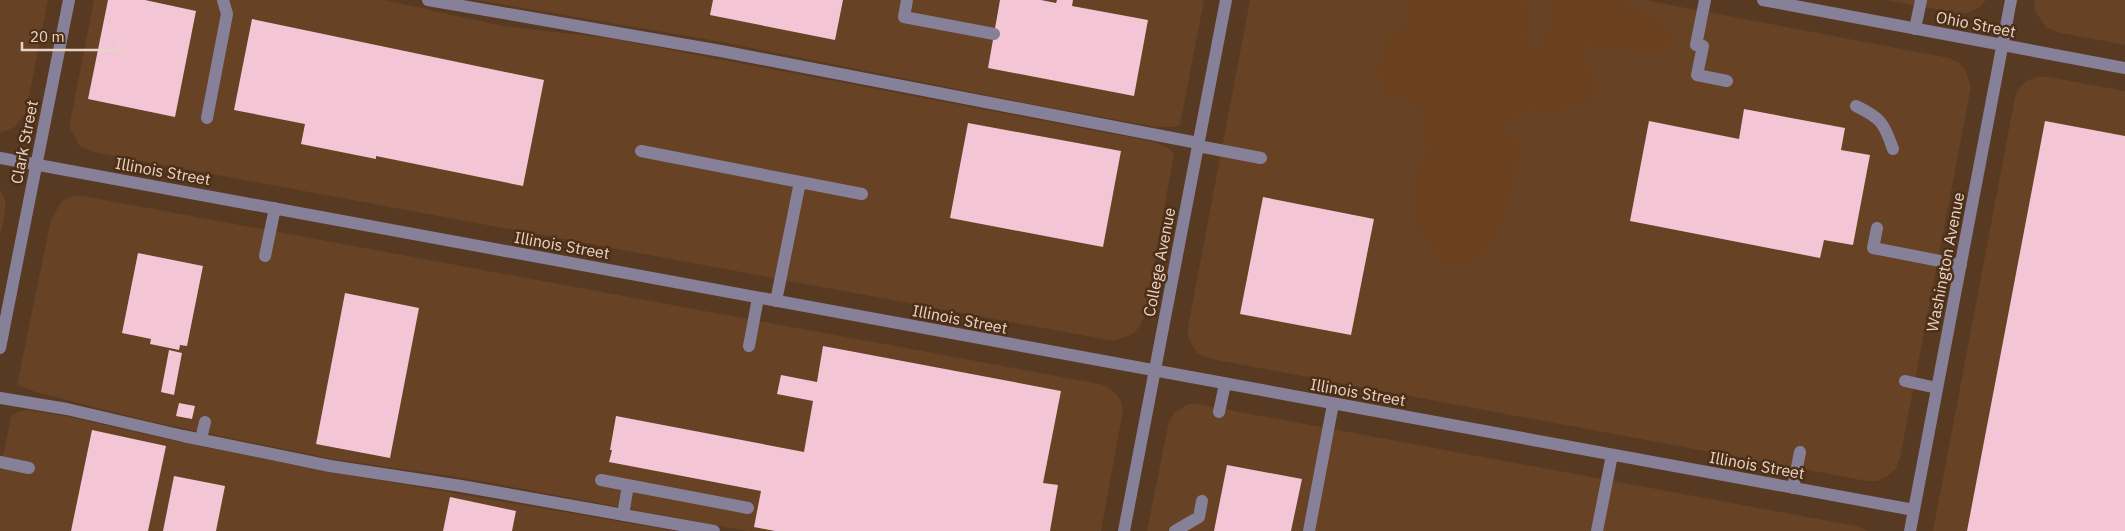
<svg xmlns="http://www.w3.org/2000/svg" width="2125" height="531" font-family="'IBM Plex Sans',sans-serif">
	<style>
		.built { fill: #674225 }
		.green { fill: #6b401f }
		.building { fill: #f4c5d4 }
		.lines { fill: none; stroke-linecap: round; stroke-linejoin: round }
		.minor { stroke: #878099; stroke-width: 12 }
		.labels { text-anchor: middle; stroke-width: 5; stroke-linejoin: round; paint-order: stroke }
		.street-label { font-size: 16px; fill: #e8d5c7; stroke: #4d2f17 }
	</style>
	<rect width="100%" height="100%" fill="#583922"/>
	<path class="built" d="M0 0H48L26 112 15 127 0 133Z
		M94 0H384L503 26 608 38 1155 142 1170 149 1174 154 1145 313 1141 325 1133 334 1116 340H1108L93 152 79 145 70 128 71 117Z
		M476 0H1204L1180 125 1174 127H1157L1025 103 722 42Z
		M1250 0H1644L1949 58 1958 62 1965 69 1971 87 1900 458 1896 468 1888 476 1877 481H1866L1211 359 1197 353 1188 338V327Z
		M1886 0H1986L1980 7 1971 12 1961 14Z
		M2034 0H2125V45L2056 32 2046 27 2035 11Z
		M2038 77H2049L2125 91V531H1933L2015 97 2020 87 2028 80Z
		M0 189 5 200V212L0 237Z
		M72 196H83L1100 384 1109 388 1116 394 1121 401 1123 410 1101 531H747L464 478 332 459 149 421 36 392 17 385 51 219 62 201Z
		M1188 404H1197L1856 526 1868 531H1147L1169 421 1174 413Z
		M26 410 66 416 175 441 330 472 675 531H0V472L11 416 17 412Z"/>
	<path class="green" d="M1403 0H1522L1531 14 1525 37 1527 50 1537 49C1543 41 1551 30 1552 20 1552 11 1549 10 1553 0L1619 1 1669 26 1674 40 1656 54 1583 45 1582 56 1599 87 1595 98 1585 104 1552 112 1531 109 1510 117 1503 127 1508 136 1518 140 1521 151 1498 237 1478 260 1455 269 1444 267 1437 259 1434 247 1418 230 1411 190 1413 179 1429 151 1419 107 1386 93 1377 71 1381 49 1386 40 1404 25 1408 15Z"/>
	<path class="building" d="M108 0H145L196 11 175 117 88 99Z
		M713 0H843L835 40 710 15Z
		M1000 0H1041L1056 3 1057 0H1073L1072 6 1148 20 1134 96 988 68Z
		M252 19 544 80 523 186 376 156V159L301 144 305 124 234 110Z
		M1744 109 1845 128 1841 150 1870 155 1853 245 1824 240 1820 258 1630 221 1649 121 1739 139Z
		M2045 121 2125 136V531H1967Z
		M968 123 1121 151 1103 247 950 218Z
		M1263 197 1374 219 1351 335 1240 314Z
		M138 253 203 266 187 346 180 345 179 350 150 344 151 339 122 333Z
		M345 293 419 308 390 458 316 444Z
		M823 346 1061 391 1043 483 1058 485 1050 531H775L754 527 761 491 609 462 612 450H610L616 416 804 452 813 401 777 394 781 375 817 382Z
		M169 350 182 353 174 395 161 392Z
		M179 403 195 406 192 419 176 416Z
		M92 430 166 446 148 531H71Z
		M1227 465 1302 479 1291 531H1214Z
		M174 476 225 486 216 531H163Z
		M450 497 516 511 512 531H443Z"/>
	<g class="lines">
		<path class="minor" d="M428 0 721 51 1198 143
			M907 0 904 17 994 34
			M1705 0 1696 45 1703 46 1697 75 1727 81
			M1763 0 2125 68
			M1915 29 1921 0
			M1856 106C1881 118 1884 123 1893 149
			M207 118 227 14 223 0
			M1198 146 1261 158
			M641 151 800 182 776 301
			M0 158 1914 510
			M800 182 862 194
			M1877 228 1873 248 1961 265
			M265 256 275 208
			M749 346 758 298
			M0 348 69 0
			M1905 381 1937 388
			M0 398 67 409 183 436 330 466 461 486 714 531
			M1219 412 1225 384
			M201 439 205 422
			M0 462 29 468
			M601 480 748 508
			M1793 488 1800 452
			M623 515 628 485
			M1124 531 1226 0
			M1175 531 1199 517 1202 501
			M1309 531 1333 404
			M1597 531 1612 455
			M1910 531 2011 0"/>
	</g>
	<g class="labels">
		<g class="street-label">
			<text transform="translate(1976 24) rotate(11)" y="6">Ohio Street</text>
			<text transform="translate(24 142) rotate(-79)" y="6">Clark Street</text>
			<text transform="translate(163 171) rotate(10)" y="6">Illinois Street</text>
			<text transform="translate(562 245) rotate(10)" y="6">Illinois Street</text>
			<text transform="translate(1159 262) rotate(-79)" y="6">College Avenue</text>
			<text transform="translate(1945 262) rotate(-79)" y="6">Washington Avenue</text>
			<text transform="translate(960 319) rotate(11)" y="6">Illinois Street</text>
			<text transform="translate(1358 392) rotate(10)" y="6">Illinois Street</text>
			<text transform="translate(1757 465) rotate(10)" y="6">Illinois Street</text>
		</g>
	</g>
	<path d="M22 42v8h96v-8" fill="none" stroke="#e8d5c7" stroke-width="2.5"/>
	<text x="30" y="42" font-size="15" fill="#e8d5c7" stroke="#4d2f17" stroke-width="4" paint-order="stroke">20 m</text>
</svg>
